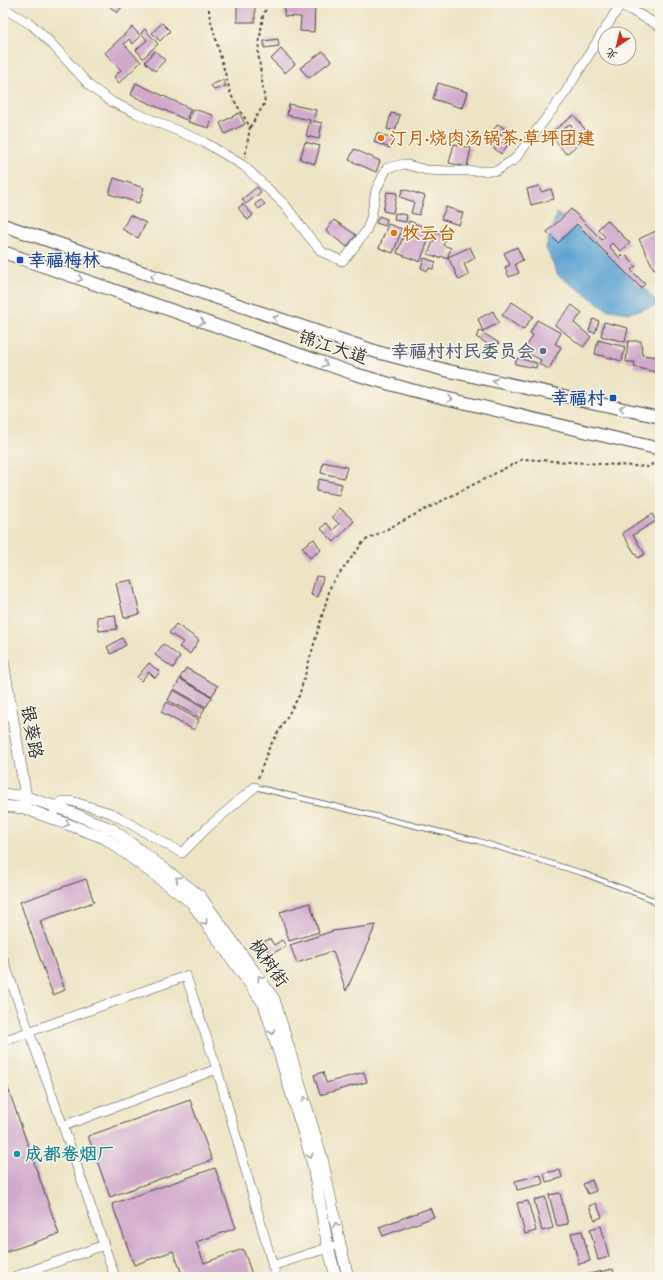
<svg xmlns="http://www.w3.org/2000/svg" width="663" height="1280" font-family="'Indie Flower','LXGW WenKai TC',sans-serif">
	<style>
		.water { fill: #5ba3d2; stroke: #43677e }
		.building { fill: #d0a9cb; fill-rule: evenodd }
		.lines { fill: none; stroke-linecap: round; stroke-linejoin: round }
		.service-casing { stroke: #484742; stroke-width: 6 }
		.minor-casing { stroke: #484742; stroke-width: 10 }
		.tertiary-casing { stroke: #484742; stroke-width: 12 }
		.secondary-casing { stroke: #484742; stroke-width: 14 }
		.path { stroke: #484742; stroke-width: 2; stroke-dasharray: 3 3; stroke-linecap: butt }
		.service { stroke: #fff; stroke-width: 4.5 }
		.minor { stroke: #fff; stroke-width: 9 }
		.tertiary { stroke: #fff; stroke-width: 11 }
		.secondary { stroke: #fff; stroke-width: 12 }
		.oneway { stroke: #a0a0a0 }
		.food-dot { fill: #e8710a; stroke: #fbf7ec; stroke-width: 1.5 }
		.transit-dot { fill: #1a4fb4; stroke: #fbf7ec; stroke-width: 1.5 }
		.service-dot { fill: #5c6f8a; stroke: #fbf7ec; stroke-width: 1.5 }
		.culture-dot { fill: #0f9aa8; stroke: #fbf7ec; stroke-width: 1.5 }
		.labels { text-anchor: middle; stroke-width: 3; stroke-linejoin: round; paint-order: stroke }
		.food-label { font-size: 18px; font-weight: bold; fill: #c56008; stroke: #fbf7ec; text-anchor: start }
		.transit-label { font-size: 18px; font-weight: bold; fill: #164399; stroke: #fbf7ec; text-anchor: start }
		.street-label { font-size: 18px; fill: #2b2b2b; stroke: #fbf7ec }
		.service-label { font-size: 18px; font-weight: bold; fill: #4e5e75; stroke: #fbf7ec; text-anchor: end }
		.culture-label { font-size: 18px; font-weight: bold; fill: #0d838f; stroke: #fbf7ec; text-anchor: start }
	</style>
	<rect width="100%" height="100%" fill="#fbf7ec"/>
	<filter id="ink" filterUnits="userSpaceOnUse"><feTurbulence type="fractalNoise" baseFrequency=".025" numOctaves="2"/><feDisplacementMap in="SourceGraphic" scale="8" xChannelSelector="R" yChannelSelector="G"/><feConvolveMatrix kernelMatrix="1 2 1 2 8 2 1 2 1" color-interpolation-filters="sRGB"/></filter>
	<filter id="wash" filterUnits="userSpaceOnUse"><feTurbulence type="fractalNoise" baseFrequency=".012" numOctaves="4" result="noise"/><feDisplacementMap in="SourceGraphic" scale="16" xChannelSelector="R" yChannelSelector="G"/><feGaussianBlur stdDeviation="0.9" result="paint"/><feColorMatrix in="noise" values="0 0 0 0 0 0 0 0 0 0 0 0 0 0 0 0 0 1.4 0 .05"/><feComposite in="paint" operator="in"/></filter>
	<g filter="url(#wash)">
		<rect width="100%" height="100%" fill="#ece4c4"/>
		<path class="water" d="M557 213 620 260 659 305 629 313 608 310 558 275 546 248Z"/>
		<g id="blocks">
			<path class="building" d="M108 3H125L117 13 107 4Z
				M237 3H255V22H237Z
				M285 3H315L314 32 300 31 301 17 284 16Z
				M162 23 170 31 160 41 152 33Z
				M132 27 141 36 133 44 129 39 124 44 141 62 119 83 114 77 121 70 105 53Z
				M145 29 158 44 143 58 136 50 147 40 141 33Z
				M278 39 279 46 264 48V41Z
				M281 49 295 64 285 73 271 59Z
				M155 51 165 60 155 71 145 62Z
				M323 51 331 61 309 78 300 68Z
				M223 80 226 86 214 90 211 85Z
				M136 83 191 109 186 120 131 95Z
				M438 83 467 92 462 108 433 99Z
				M289 104 316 110 313 121 322 123 319 139 306 136 310 120 287 115Z
				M193 109 213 115 209 128 188 122Z
				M239 113 245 124 225 134 220 123Z
				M391 113 400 115 395 131 387 129Z
				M574 115 590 136 566 154 550 133ZM570 124 580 138 573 143 563 129Z
				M498 124 505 129 498 138 507 146 501 154 485 141Z
				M377 133 393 139 390 148 374 142Z
				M305 142 320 146 315 164 300 159Z
				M454 144 471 148 467 167 449 163Z
				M354 149 380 161 376 172 349 160Z
				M114 178 144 188 139 203 109 194Z
				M539 186 541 192 551 189 554 199 531 205 527 189Z
				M257 187 261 192 246 204 242 199Z
				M403 189 425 196 419 215 411 213 414 202 400 197Z
				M387 192 397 193 393 213 383 211Z
				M261 200 265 204 259 209 255 204Z
				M243 204 253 215 248 220 238 208Z
				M446 207 463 213 459 225 441 219Z
				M571 209 602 240 605 237 598 229 607 220 630 243 621 251 612 243 609 246 620 258 624 254 636 266 631 270 645 284 641 288 577 224 558 243 547 232Z
				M395 213 407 215 406 222 394 220Z
				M130 215 146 223 138 238 122 229Z
				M379 216 387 219 385 226 376 223Z
				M334 220 356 235 347 247 326 231Z
				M409 221 432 230 420 262 397 253Z
				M388 224 402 229 393 253 379 248Z
				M660 229V267L654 269 639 239Z
				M437 232 447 236 443 245 451 248 447 259 441 256 440 258 428 254Z
				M470 247 475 258 464 264 469 275 459 280 448 257Z
				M517 247 523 260 515 264 519 273 509 277 505 267 510 265 504 253Z
				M424 258 436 262 433 269 429 268 428 271 421 268Z
				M512 302 533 316 523 330 502 315Z
				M572 305 582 313 574 323 591 337 583 347 555 325Z
				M493 311 499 323 483 331 478 319Z
				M593 319 599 321 595 333 589 331Z
				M537 320 561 333 555 344 561 347 549 369 539 364 541 360 524 351 533 335 530 333Z
				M604 322 628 328 625 342 601 336Z
				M480 331 499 343 495 348 476 337Z
				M598 340 625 347 622 361 595 354Z
				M628 341H641L642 355 658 357 659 345H660V373L634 367 635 362H626Z
				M517 358 537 363 536 368 515 364Z
				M323 462 347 467 344 478 321 473Z
				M319 479 342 484 339 495 316 491Z
				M340 508 354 521 334 542 321 529 326 523 333 530 339 524 332 517Z
				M652 514 656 521 633 535 645 554 638 558 622 533Z
				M314 539 321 550 310 558 302 547Z
				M316 576 323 577 318 597 311 595Z
				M132 580 140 614 124 618 116 583Z
				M115 615 117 629 99 631 97 617Z
				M176 624 199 640 190 654 179 647 183 642 169 633Z
				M122 638 126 645 111 654 107 647Z
				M163 644 180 657 173 668 155 655Z
				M149 663 160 672 155 678 149 672 141 681 137 677Z
				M186 668 218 686 212 696 180 678Z
				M180 679 212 697 206 707 174 689Z
				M173 690 205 708 200 718 168 700Z
				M167 702 199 720 194 730 161 712Z
				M86 879 94 902 40 921 65 990 53 995 20 902Z
				M310 903 319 932 289 941 280 912Z
				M376 925 346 991 333 951 297 963 290 945 333 931Z
				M270 939 274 945 282 940 286 946 270 955 263 942Z
				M323 1072 326 1083 364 1072 367 1082 320 1095 314 1075Z
				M3 1074 59 1234 3 1253Z
				M190 1100 212 1160 110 1197 88 1136Z
				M215 1168 236 1228 196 1242 204 1263 243 1249 253 1277H165L181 1271 173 1251 134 1265 112 1204Z
				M560 1170 562 1178 546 1182 544 1173Z
				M541 1175 543 1184 517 1190 515 1181Z
				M592 1180 596 1191 588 1194 583 1184Z
				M560 1193 568 1224 557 1226 549 1195Z
				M545 1197 553 1228 542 1231 534 1200Z
				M528 1201 536 1231 525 1234 517 1203Z
				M596 1203 602 1217 595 1220 589 1206Z
				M430 1208 434 1217 383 1236 379 1227Z
				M601 1226 609 1257 598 1260 590 1229Z
				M582 1231 590 1261 579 1264 571 1233Z
				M613 1269 615 1277H584V1275Z"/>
		</g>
	</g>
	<g filter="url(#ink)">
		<use href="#blocks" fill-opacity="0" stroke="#484742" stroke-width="1"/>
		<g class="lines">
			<defs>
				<path id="service" d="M255 787 478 841 582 873 651 899 660 907"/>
				<path id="minor" d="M618 3 660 26
					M3 8 32 25 50 42 91 87 112 102 136 113 204 142 244 166 285 205 306 233 322 252 342 261 348 255 366 231 371 218 376 190 387 168 404 164 426 170 450 171H496L515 159 565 93 620 5
					M52 818 57 807 62 801H71L111 813 182 853 208 827 255 787
					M3 959 63 1126 104 1245
					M3 1041 186 976 217 1069 276 1277
					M63 1126 217 1069
					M272 1266 333 1246
					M14 1277 104 1245 115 1277"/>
				<path id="tertiary" d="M3 661 26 797 25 803
					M3 794 26 797 57 807 112 829 200 896 274 999 322 1158 340 1244 348 1277
					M3 806 24 808 105 838 191 902 264 1004 312 1161 328 1247 336 1277"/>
				<path id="secondary" d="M3 225 377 352 449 371 660 417
					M3 252 355 374 411 390 660 449"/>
			</defs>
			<use href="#service" class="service-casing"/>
			<use href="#minor" class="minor-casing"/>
			<use href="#tertiary" class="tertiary-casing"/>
			<use href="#secondary" class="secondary-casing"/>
			<path class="path" d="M209 3V14L231 95 250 127 245 157
				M250 127 265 103 258 52 263 15 269 3
				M258 778 269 748 299 696 331 585 364 541 523 459 649 467 658 459"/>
			<use href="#service" class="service"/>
			<use href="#minor" class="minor"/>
			<use href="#tertiary" class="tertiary"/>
			<use href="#secondary" class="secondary"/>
		</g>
		<defs><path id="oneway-chevron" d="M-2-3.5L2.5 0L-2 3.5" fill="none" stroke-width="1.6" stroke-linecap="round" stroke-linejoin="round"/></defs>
		<g class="oneway">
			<use href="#oneway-chevron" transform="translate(153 276) rotate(-161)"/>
			<use href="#oneway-chevron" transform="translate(80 279) rotate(19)"/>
			<use href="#oneway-chevron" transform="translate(276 318) rotate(-161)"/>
			<use href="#oneway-chevron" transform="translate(202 322) rotate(19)"/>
			<use href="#oneway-chevron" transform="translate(325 364) rotate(19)"/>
			<use href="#oneway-chevron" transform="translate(495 381) rotate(-168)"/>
			<use href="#oneway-chevron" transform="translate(450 399) rotate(13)"/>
			<use href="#oneway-chevron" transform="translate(622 408) rotate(-168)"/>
			<use href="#oneway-chevron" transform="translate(67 824) rotate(20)"/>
			<use href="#oneway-chevron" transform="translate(178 879) rotate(-143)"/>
			<use href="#oneway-chevron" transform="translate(205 922) rotate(54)"/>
			<use href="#oneway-chevron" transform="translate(260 978) rotate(-126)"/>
			<use href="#oneway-chevron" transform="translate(272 1032) rotate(73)"/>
			<use href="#oneway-chevron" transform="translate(305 1099) rotate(-107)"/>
			<use href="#oneway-chevron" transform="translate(310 1156) rotate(74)"/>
			<use href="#oneway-chevron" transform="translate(336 1225) rotate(-102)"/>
		</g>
	</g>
	<g class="food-dot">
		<circle cx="381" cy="138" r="4"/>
		<circle cx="394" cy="233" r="4"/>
	</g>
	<g class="transit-dot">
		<rect x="16" y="256" width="8" height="8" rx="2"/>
		<rect x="609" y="394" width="8" height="8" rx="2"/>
	</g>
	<circle class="service-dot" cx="543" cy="351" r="4"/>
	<circle class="culture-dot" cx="17" cy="1154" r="4"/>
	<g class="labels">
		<g class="food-label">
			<text x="389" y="144">汀月·烧肉汤锅茶·草坪团建</text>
			<text x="402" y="239">牧云台</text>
		</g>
		<g class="transit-label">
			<text x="28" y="266">幸福梅林</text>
			<text x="605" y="404" text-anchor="end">幸福村</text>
		</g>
		<g class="street-label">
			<text transform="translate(333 347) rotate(18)" y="6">锦江大道</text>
			<text transform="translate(32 732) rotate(80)" y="6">银葵路</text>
			<text transform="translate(269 963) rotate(55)" y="6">枫树街</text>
		</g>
		<g class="service-label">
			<text x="535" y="357">幸福村村民委员会</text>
		</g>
		<g class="culture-label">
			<text x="25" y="1160">成都卷烟厂</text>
		</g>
	</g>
	<rect width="663" height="1280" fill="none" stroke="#fbf7ec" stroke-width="16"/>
	<g transform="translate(617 46) rotate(215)"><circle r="19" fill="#fbf7ec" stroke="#a8a59f"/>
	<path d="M0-3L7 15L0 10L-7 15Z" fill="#c8321e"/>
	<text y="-6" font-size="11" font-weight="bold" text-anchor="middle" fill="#2b2b2b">北</text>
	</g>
</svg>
